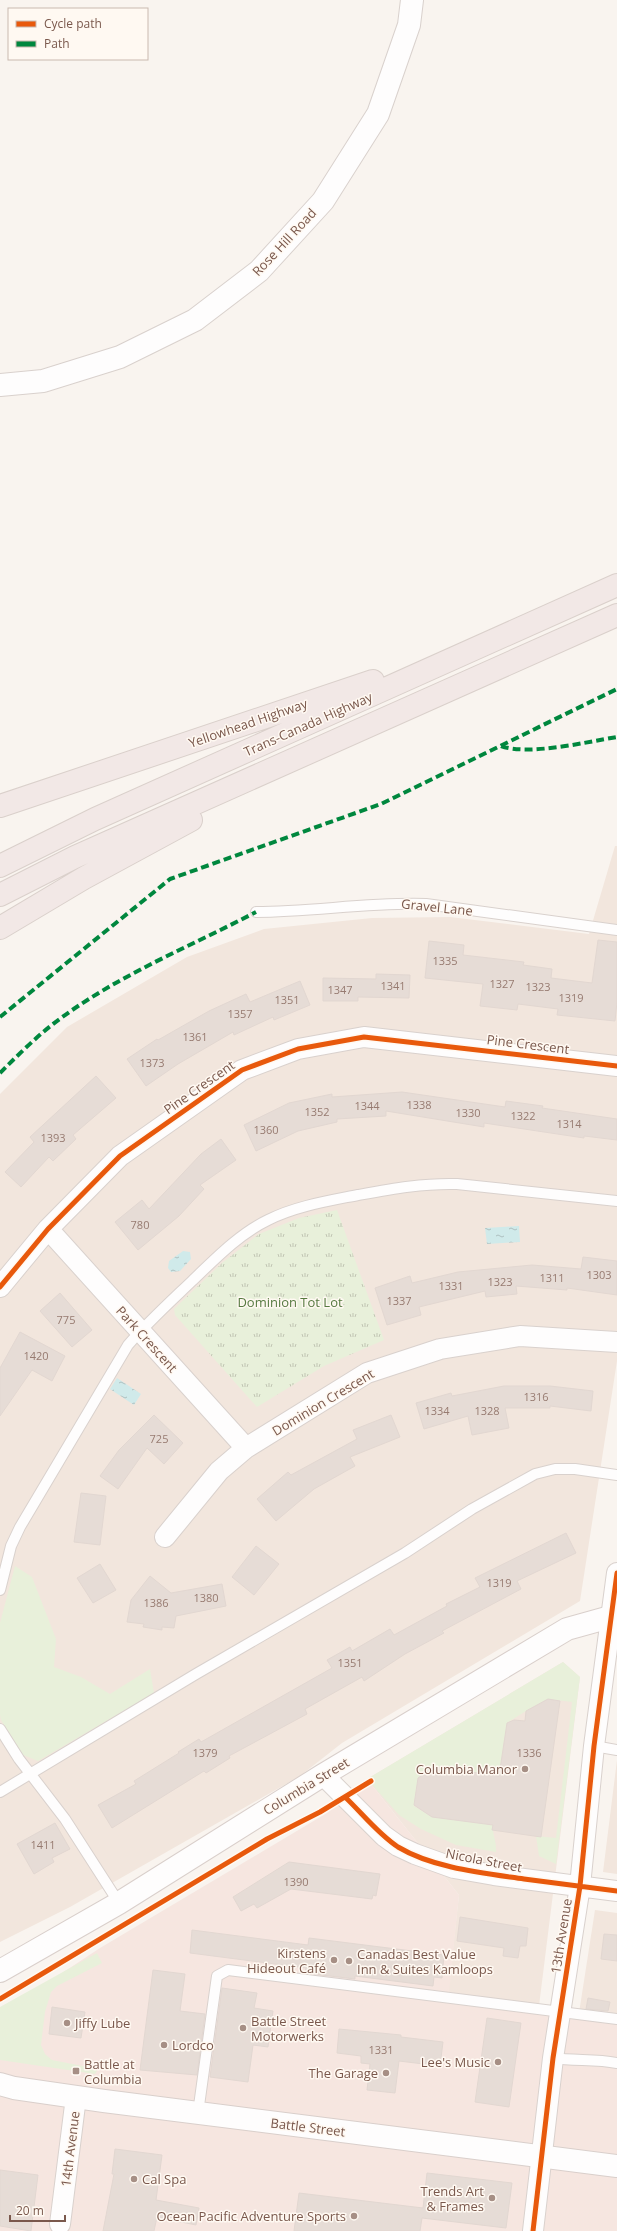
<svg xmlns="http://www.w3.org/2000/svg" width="617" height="2231" font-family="'Open Sans',sans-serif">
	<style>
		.residential { fill: #f2e6dd }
		.commercial { fill: #f6e6e0 }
		.grass { fill: #e8f0da }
		.park { fill: url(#park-tufts) }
		.water { fill: url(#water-ripples) }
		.building { fill: #e6dcd6; stroke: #e2d7d1 }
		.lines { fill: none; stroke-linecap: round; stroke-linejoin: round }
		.service-casing { stroke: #d9d1cd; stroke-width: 12 }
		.minor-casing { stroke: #d9d1cd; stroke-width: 22 }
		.tertiary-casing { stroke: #d9d1cd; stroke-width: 24 }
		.secondary-casing { stroke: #d9cfcb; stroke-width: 24 }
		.motorway-casing { stroke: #dad0cb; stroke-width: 24 }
		.service { stroke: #fefdfd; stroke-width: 10 }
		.minor { stroke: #fefdfd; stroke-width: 20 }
		.tertiary { stroke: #fefdfd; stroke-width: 22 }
		.secondary { stroke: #fefdfd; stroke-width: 22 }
		.motorway { stroke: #f2e8e6; stroke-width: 22 }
		.quiet { stroke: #00873e; stroke-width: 4; stroke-dasharray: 8 4; stroke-linecap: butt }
		.cycleway-casing { stroke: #fff9f2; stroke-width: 8 }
		.cycleway { stroke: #e8590c; stroke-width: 5 }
		.poi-dot { fill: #a68f85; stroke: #fff9f2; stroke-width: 1.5 }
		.labels { text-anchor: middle; stroke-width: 3; stroke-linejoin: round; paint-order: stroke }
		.number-label { font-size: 11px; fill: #977b71 }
		.street-label { font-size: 13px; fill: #7a584c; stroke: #fff9f2 }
		.park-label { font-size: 13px; fill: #577a41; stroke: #fff9f2 }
		.poi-label { font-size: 13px; fill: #7a584c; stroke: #fff9f2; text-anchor: end }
	</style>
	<defs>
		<pattern id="park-tufts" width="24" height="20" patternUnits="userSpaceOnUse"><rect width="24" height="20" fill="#e8f0da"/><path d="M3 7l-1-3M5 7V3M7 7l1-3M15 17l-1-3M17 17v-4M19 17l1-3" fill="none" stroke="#c1c5b3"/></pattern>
		<pattern id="water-ripples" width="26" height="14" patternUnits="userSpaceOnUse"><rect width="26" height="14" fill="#d0eaea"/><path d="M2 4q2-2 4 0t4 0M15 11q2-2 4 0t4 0" fill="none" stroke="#aec0c0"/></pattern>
	</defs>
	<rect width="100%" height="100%" fill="#f9f4ef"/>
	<path class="residential" d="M615 846H617V1361L580 1601 342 1743 300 1776 70 1907 0 1942V1094L67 1027 187 957 264 929 372 918 450 917 589 934Z
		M563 1662 580 1677 539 2006 448 1992 459 1895 367 1779Z
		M617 1760V1874L603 1872Z
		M595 1910 617 1913V2018L579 2013Z"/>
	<path class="commercial" d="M367 1779 459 1895 449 1992 617 2018V2231H0V2014L100 1948 327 1813Z"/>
	<path class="grass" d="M15 1566 32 1577 56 1639 54 1667 81 1677 110 1694 150 1669 154 1693 38 1761 23 1755 1 1720 0 1715V1623Z
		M563 1662 580 1677 556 1864 539 1856 536 1836 556 1838 572 1702 548 1699 533 1707 532 1712 526 1711 507 1723 499 1776 473 1772V1768L461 1767V1770L434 1767 418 1778 414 1806 432 1817 493 1825C492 1834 497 1842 496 1852L456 1845 421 1829 399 1815 367 1779Z
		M97 1953 102 1963 57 1986 51 1992 45 2012 41 2045 45 2054 52 2060 98 2069 95 2074 0 2060V2007Z"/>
	<path class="park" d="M337 1210 384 1340 324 1366 257 1407 175 1315 174 1309 222 1263 259 1234 299 1218Z"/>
	<path class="water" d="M519 1226 520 1242 487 1244 485 1228Z
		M183 1251 190 1252 191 1259 180 1271 171 1272 168 1268 169 1261Z
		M117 1378 141 1394 134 1405 110 1389Z"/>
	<path class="building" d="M598 940 617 942V1002L615 1021 557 1015 558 1009 518 1004 517 1010 480 1006 483 984 425 978 429 941 464 945 463 955 524 962 523 965 552 969 551 978 592 983Z
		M376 974 410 975 409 998 358 997V1001H323V978L376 979Z
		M300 981 310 1005 274 1020 273 1017 234 1035 233 1032 178 1064 146 1086 127 1059 157 1039 158 1040 209 1011 246 994 250 1002Z
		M96 1076 116 1098 73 1135 76 1139 53 1161 49 1157 21 1187 5 1172 34 1142 30 1137Z
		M402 1092 505 1107 506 1101 543 1106 542 1108 617 1119V1140L584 1136V1138L484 1123V1127L386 1111V1116L337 1119V1122L298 1131 256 1151 244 1125 289 1103 332 1094V1097Z
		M221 1139 236 1160 200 1185 204 1189 179 1216 138 1250 115 1222 142 1200 149 1209 201 1154Z
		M583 1257 617 1261V1295L567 1288V1290L516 1286 517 1294 486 1297 485 1291 419 1307 421 1315 387 1325 375 1288 410 1276 412 1283 458 1272 532 1265 581 1269Z
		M60 1293 92 1330 72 1347 40 1311Z
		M20 1332 65 1356 52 1381 32 1370 0 1416V1368Z
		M504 1386H550L593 1391 591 1411 550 1406V1408H505L509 1428 472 1435 468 1416 424 1429 416 1403 451 1393 452 1396Z
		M154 1415 183 1443 164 1464 147 1448 118 1489 100 1476 119 1450Z
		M391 1415 400 1437 350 1457 355 1466 314 1489 276 1521 257 1499 288 1472 291 1475 357 1439 353 1430Z
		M81 1493 106 1496 100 1545 74 1542Z
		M566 1533 576 1553 517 1581 521 1589 442 1631 444 1633 405 1654 364 1681 362 1677 305 1709 307 1714 229 1756 230 1758 206 1773 204 1771 112 1828 98 1805 136 1784 134 1781 179 1753 178 1752 199 1739 201 1742 332 1668 327 1660 350 1647 352 1651 390 1629 394 1635 447 1606 446 1604 480 1587 475 1578Z
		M256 1546 279 1564 254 1595 232 1577Z
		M100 1564 116 1590 93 1603 77 1578Z
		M150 1576 171 1593 222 1584 226 1606 176 1616 174 1628 162 1627V1630L143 1627 144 1624 127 1622 131 1600Z
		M548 1699 560 1701 541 1837 492 1830 493 1825 432 1817 414 1805 418 1778 434 1767 499 1776 507 1723 514 1720 525 1721 526 1711Z
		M55 1823 70 1849 52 1858 54 1862 34 1874 17 1844Z
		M289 1862 380 1874 376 1896 373 1895 372 1899 291 1889 257 1908 254 1904 241 1911 233 1897Z
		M460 1917 528 1928 526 1946H520L518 1958 503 1956 504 1948 457 1941Z
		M192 1930 308 1945 309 1938 444 1955 442 1978 434 1977 433 1986 355 1976V1979L305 1973 306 1968 190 1953Z
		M604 1934 617 1935V1961L601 1959Z
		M153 1970 185 1974 180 2011 205 2014 197 2075 140 2070Z
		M222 1988 257 1993 254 2008 273 2011 268 2047 253 2045 248 2082 210 2077Z
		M588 1998 610 2002 608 2011 586 2009Z
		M52 2007 85 2012 81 2038 49 2034Z
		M487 2018 521 2023 509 2107 475 2102Z
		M339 2029 401 2035V2037L443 2042 440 2066 399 2061 395 2093 367 2090 370 2064 361 2063V2056L337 2053Z
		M115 2149 162 2155 156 2200 199 2208 196 2225 157 2217 154 2231H103L114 2174H112Z
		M0 2170 38 2175 31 2231 0 2226Z
		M427 2173 512 2183 506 2228 422 2218 420 2231H294L299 2193 423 2208Z"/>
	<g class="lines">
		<defs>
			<path id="service" d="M256 912C313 912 369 902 426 904L617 930
				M0 1590 11 1546 20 1527 128 1345C148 1322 170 1302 192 1281 215 1259 239 1234 268 1220 296 1206 328 1201 358 1195 391 1189 423 1183 457 1184L617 1201
				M0 1729 19 1759 65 1819 119 1903
				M594 1746 617 1750
				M0 1792 196 1674 405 1553 472 1509 535 1474 555 1469H575L617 1475
				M553 2058C575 2061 596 2059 617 2063
				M198 2113 217 1976 228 1970 617 2019"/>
			<path id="minor" d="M48 1229 246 1448
				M0 1287 48 1229 120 1156 242 1070 298 1049 364 1037 617 1066
				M165 1537 219 1471 246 1448 367 1373 440 1349 520 1336 617 1342
				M323 1775 384 1836 398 1846 415 1854 454 1868 494 1875 617 1891
				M60 2224 76 2097
				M533 2231 553 2058 580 1886 594 1746 617 1573"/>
			<path id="tertiary" d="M0 385 43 381 120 357 195 320 259 271 323 201 378 114 409 25 412 0"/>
			<path id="secondary" d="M0 1971 119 1903 323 1775 567 1629 617 1615
				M0 2084 14 2088 104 2101 617 2166"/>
			<path id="motorway" d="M0 806 373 681
				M0 866 95 819 617 585
				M0 895 75 857 617 615
				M0 928 84 878 191 820"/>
		</defs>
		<use href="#service" class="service-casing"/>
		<use href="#minor" class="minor-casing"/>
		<use href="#tertiary" class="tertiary-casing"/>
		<use href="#secondary" class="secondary-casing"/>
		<use href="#motorway" class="motorway-casing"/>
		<use href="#service" class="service"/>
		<use href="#minor" class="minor"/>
		<use href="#tertiary" class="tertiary"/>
		<use href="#secondary" class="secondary"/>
		<use href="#motorway" class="motorway"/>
		<path class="quiet" d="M501 746C529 756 586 742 617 737
			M0 1017 170 879 381 804 617 689
			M0 1073C19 1054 39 1034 61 1018 121 974 191 946 256 912"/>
		<defs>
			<path id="cycleway" d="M0 1287 48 1229 120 1156 242 1070 298 1049 364 1037 617 1066
				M345 1797C362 1813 378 1834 398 1847 433 1868 483 1873 524 1879 555 1883 586 1887 617 1891
				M0 1999 267 1839 320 1812 371 1781
				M533 2231 553 2058 580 1886 594 1746 617 1573"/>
		</defs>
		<use href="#cycleway" class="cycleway-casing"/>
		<use href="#cycleway" class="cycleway"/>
	</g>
	<g class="poi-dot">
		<circle cx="525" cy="1769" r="4"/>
		<circle cx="334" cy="1960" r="4"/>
		<circle cx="349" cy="1961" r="4"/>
		<circle cx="67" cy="2023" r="4"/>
		<circle cx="243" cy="2028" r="4"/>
		<circle cx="164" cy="2045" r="4"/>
		<circle cx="498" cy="2062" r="4"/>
		<rect x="72" y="2067" width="8" height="8" rx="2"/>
		<circle cx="386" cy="2073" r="4"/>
		<circle cx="134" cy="2179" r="4"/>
		<circle cx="492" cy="2198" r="4"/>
		<circle cx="354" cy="2216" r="4"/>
	</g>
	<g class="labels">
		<g class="number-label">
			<text x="445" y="965">1335</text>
			<text x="502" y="988">1327</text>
			<text x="393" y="990">1341</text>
			<text x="538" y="991">1323</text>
			<text x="340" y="994">1347</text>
			<text x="571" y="1002">1319</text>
			<text x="287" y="1004">1351</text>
			<text x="240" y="1018">1357</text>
			<text x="195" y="1041">1361</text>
			<text x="152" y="1067">1373</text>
			<text x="419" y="1109">1338</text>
			<text x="367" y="1110">1344</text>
			<text x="317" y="1116">1352</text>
			<text x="468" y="1117">1330</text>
			<text x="523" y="1120">1322</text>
			<text x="569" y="1128">1314</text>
			<text x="266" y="1134">1360</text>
			<text x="53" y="1142">1393</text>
			<text x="140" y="1229">780</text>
			<text x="599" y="1279">1303</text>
			<text x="552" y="1282">1311</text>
			<text x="500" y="1286">1323</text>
			<text x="451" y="1290">1331</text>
			<text x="399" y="1305">1337</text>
			<text x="66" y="1324">775</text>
			<text x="36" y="1360">1420</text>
			<text x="536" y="1401">1316</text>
			<text x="437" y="1415">1334</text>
			<text x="487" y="1415">1328</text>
			<text x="159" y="1443">725</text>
			<text x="499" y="1587">1319</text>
			<text x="206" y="1602">1380</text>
			<text x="156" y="1607">1386</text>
			<text x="350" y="1667">1351</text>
			<text x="205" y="1757">1379</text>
			<text x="529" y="1757">1336</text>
			<text x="43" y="1849">1411</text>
			<text x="296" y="1886">1390</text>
			<text x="381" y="2054">1331</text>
		</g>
		<g class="street-label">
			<text transform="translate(284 242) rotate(-47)" y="5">Rose Hill Road</text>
			<text transform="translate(248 723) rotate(-19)" y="5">Yellowhead Highway</text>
			<text transform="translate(308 724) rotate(-24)" y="5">Trans-Canada Highway</text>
			<text transform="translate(437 907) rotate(6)" y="5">Gravel Lane</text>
			<text transform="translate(528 1044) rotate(7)" y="5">Pine Crescent</text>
			<text transform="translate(199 1087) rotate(-35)" y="5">Pine Crescent</text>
			<text transform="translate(147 1339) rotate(48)" y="5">Park Crescent</text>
			<text transform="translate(323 1402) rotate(-31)" y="5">Dominion Crescent</text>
			<text transform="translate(306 1786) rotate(-31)" y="5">Columbia Street</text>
			<text transform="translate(484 1860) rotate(11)" y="5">Nicola Street</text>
			<text transform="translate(561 1936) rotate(-81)" y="5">13th Avenue</text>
			<text transform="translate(308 2127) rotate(7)" y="5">Battle Street</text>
			<text transform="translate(70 2149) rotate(-83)" y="5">14th Avenue</text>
		</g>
		<g class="park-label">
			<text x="290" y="1307">Dominion Tot Lot</text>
		</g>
		<g class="poi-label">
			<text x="517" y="1774">Columbia Manor</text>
			<text x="326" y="1958">Kirstens<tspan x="326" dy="15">Hideout Café</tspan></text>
			<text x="357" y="1959" text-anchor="start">Canadas Best Value<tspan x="357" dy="15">Inn &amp; Suites Kamloops</tspan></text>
			<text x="251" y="2026" text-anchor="start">Battle Street<tspan x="251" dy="15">Motorwerks</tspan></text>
			<text x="75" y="2028" text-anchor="start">Jiffy Lube</text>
			<text x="172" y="2050" text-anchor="start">Lordco</text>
			<text x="490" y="2067">Lee's Music</text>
			<text x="84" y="2069" text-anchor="start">Battle at<tspan x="84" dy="15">Columbia</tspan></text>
			<text x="378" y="2078">The Garage</text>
			<text x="142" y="2184" text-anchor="start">Cal Spa</text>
			<text x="484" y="2196">Trends Art<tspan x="484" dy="15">&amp; Frames</tspan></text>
			<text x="346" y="2221">Ocean Pacific Adventure Sports</text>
		</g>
	</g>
	<rect x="8" y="8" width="140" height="52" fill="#fff9f2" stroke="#cab9b0"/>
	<rect x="16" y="21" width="20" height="6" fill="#e8590c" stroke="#cab9b0"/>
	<text x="44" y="28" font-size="12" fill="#7a584c">Cycle path</text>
	<rect x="16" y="41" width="20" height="6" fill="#00873e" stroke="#cab9b0"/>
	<text x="44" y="48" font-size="12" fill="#7a584c">Path</text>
	<path d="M10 2215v6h55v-6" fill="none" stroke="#7a584c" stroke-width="2"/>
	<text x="16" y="2215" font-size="12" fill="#7a584c" stroke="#fff9f2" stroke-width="3" paint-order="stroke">20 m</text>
</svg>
